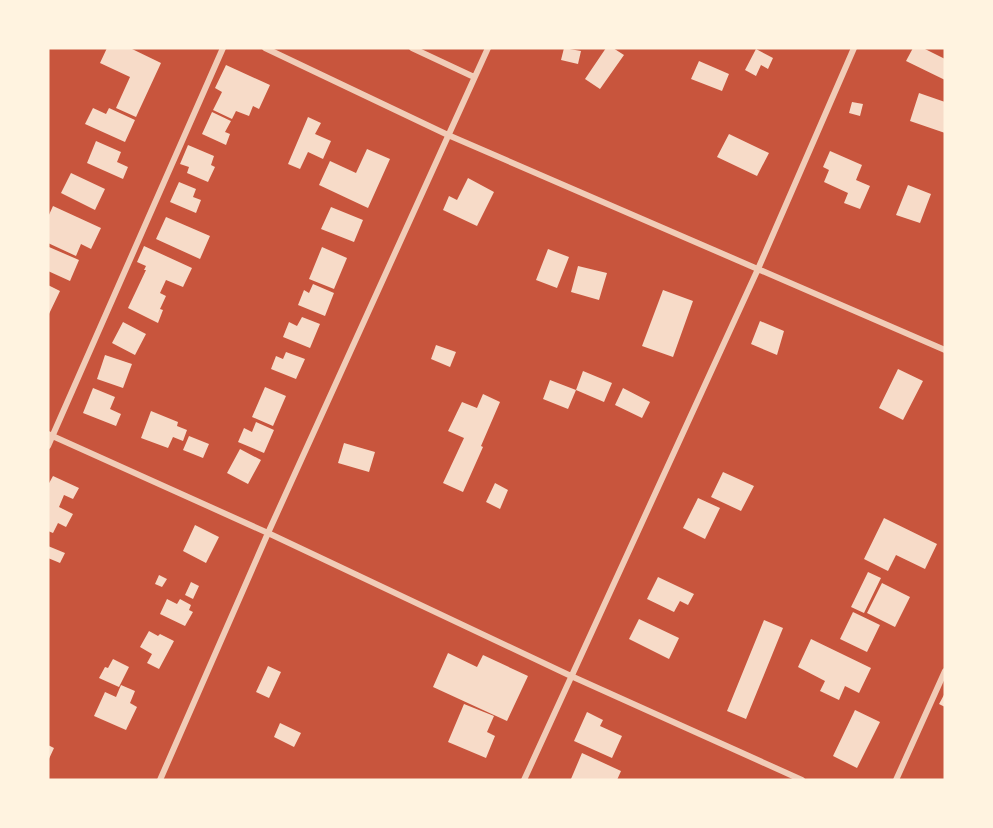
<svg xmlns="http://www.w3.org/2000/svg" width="993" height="828" font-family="'Noto Sans',sans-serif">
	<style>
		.building { fill: #f7dbc8 }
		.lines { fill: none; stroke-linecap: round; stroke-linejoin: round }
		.minor { stroke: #f1ccb7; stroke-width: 6 }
	</style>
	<rect width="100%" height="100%" fill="#c8553d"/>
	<path class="building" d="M107 48H130L161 63 136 117 116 108 130 77 100 63Z
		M564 48 581 51 578 64 561 60Z
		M606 48H613L624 55 600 89 585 79Z
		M913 48H923L945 59V80L906 61Z
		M756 49 773 58 768 69 761 65 756 76 745 70Z
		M699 61 729 74 722 91 691 79Z
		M226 65 270 85 259 109 253 106 249 116 236 111 232 119 213 110 222 92 215 88Z
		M919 93 945 102V133L910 121Z
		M852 102 863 104 860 116 849 113Z
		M93 108 106 114 109 108 135 120 125 142 85 124Z
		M212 112 231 121 225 132 230 134 226 145 202 134Z
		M308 117 321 123 315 134 331 141 323 159 308 152 300 169 288 164Z
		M729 134 769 153 757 176 717 157Z
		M96 141 121 152 117 162 128 167 123 179 87 163Z
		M188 145 214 156 211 165 215 167 208 182 187 173 189 167 180 164Z
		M367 149 390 159 368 208 319 185 330 161 356 173Z
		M830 151 862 165 856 180 870 186 860 209 844 203 848 193 824 182 829 170 823 167Z
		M71 173 105 189 95 210 61 193Z
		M468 178 494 192 477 226 443 210 449 196 457 200Z
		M179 182 196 189 193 197 201 200 196 213 170 202Z
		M908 185 931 194 920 223 896 215Z
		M53 206 101 228 91 249 81 244 76 256 48 243V217Z
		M331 207 363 220 354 242 321 229Z
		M166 217 210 236 200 259 156 239Z
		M144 246 192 268 183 287 166 280 160 293 166 296 160 309 163 310 158 323 128 308 146 270H144L146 266 137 262Z
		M49 247 79 260 70 281 48 271Z
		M322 247 347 258 334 289 309 279Z
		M548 249 569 257 557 288 536 280Z
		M578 266 607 273 599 300 571 292Z
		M313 284 334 293 325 316 298 305 304 290 309 293Z
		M48 285 60 291 48 316Z
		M663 290 693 301 673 357 642 346Z
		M302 317 320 324 310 348 283 337 289 322 297 326Z
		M760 321 784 331 777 355 751 344Z
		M123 322 146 334 135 355 112 343Z
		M436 345 456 352 450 367 431 359Z
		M286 352 305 359 296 379 271 369 276 356 283 359Z
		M105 355 132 364 123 388 97 379Z
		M898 369 923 381 903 420 879 408Z
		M583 371 612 383 604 402 576 390Z
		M550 380 576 390 568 409 543 399Z
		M265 387 286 396 273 426 252 417Z
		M93 388 115 397 110 409 121 414 116 426 83 413Z
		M623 388 650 402 642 418 615 405Z
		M483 394 500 402 481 446 483 447 463 492 443 483 464 438 448 431 462 402 477 408Z
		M151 411 178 422 177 426 187 430 183 441 173 437 168 448 141 438Z
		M256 422 274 430 264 453 238 442 244 428 252 432Z
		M189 436 209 444 203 458 183 450Z
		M344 443 375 452 369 472 338 463Z
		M240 449 261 460 248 484 227 473Z
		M723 472 754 486 741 511 711 497Z
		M53 476 79 488 73 499 64 495 59 507 73 514 66 527 58 523 53 533 48 531V485Z
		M495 483 508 490 500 509 486 502Z
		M698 498 720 508 705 539 683 528Z
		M884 518 937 544 925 569 896 555 888 571 864 559Z
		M195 525 219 537 206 563 183 551Z
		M48 546 65 553 60 563 48 558Z
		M868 572 881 578 864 613 851 607Z
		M159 575 167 579 162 587 155 584Z
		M658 577 694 594 688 605 680 601 674 612 647 599Z
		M191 582 199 586 193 599 185 595Z
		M882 583 910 597 895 627 867 613Z
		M167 599 177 604 180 599 191 605 189 610 193 612 185 626 160 614Z
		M853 612 880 625 867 652 840 639Z
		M639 619 679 638 669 659 629 639Z
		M764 620 783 628 746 719 727 711Z
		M149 631 158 636 160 634 174 641 159 669 147 663 152 654 140 647Z
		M811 639 871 668 859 693 845 686 839 700 820 691 825 681 798 667Z
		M448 653 477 667 483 655 528 676 507 721 433 687Z
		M113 659 129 667 119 687 99 678 105 667 108 668Z
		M268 666 281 672 269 698 256 692Z
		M121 685 135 691 130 703 137 707 126 730 94 716 105 692 116 697Z
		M945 693V707L939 704Z
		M464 704 494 716 487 732 495 736 486 758 448 742Z
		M855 710 880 722 857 768 833 756Z
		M587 712 603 720 600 726 622 736 612 758 574 741Z
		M280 723 301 733 294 747 274 737Z
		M48 745 54 748 48 761Z
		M582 753 621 771 617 780 571 779Z"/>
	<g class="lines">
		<path class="minor" d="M265 48 448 135 945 350
			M412 48 474 77
			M48 434 268 533 571 676 802 780
			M48 446 223 48
			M160 780 268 533 488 48
			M524 780 758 269 854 48
			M896 780 945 671"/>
	</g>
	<rect width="993" height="828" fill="none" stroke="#fff3e0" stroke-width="99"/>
</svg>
